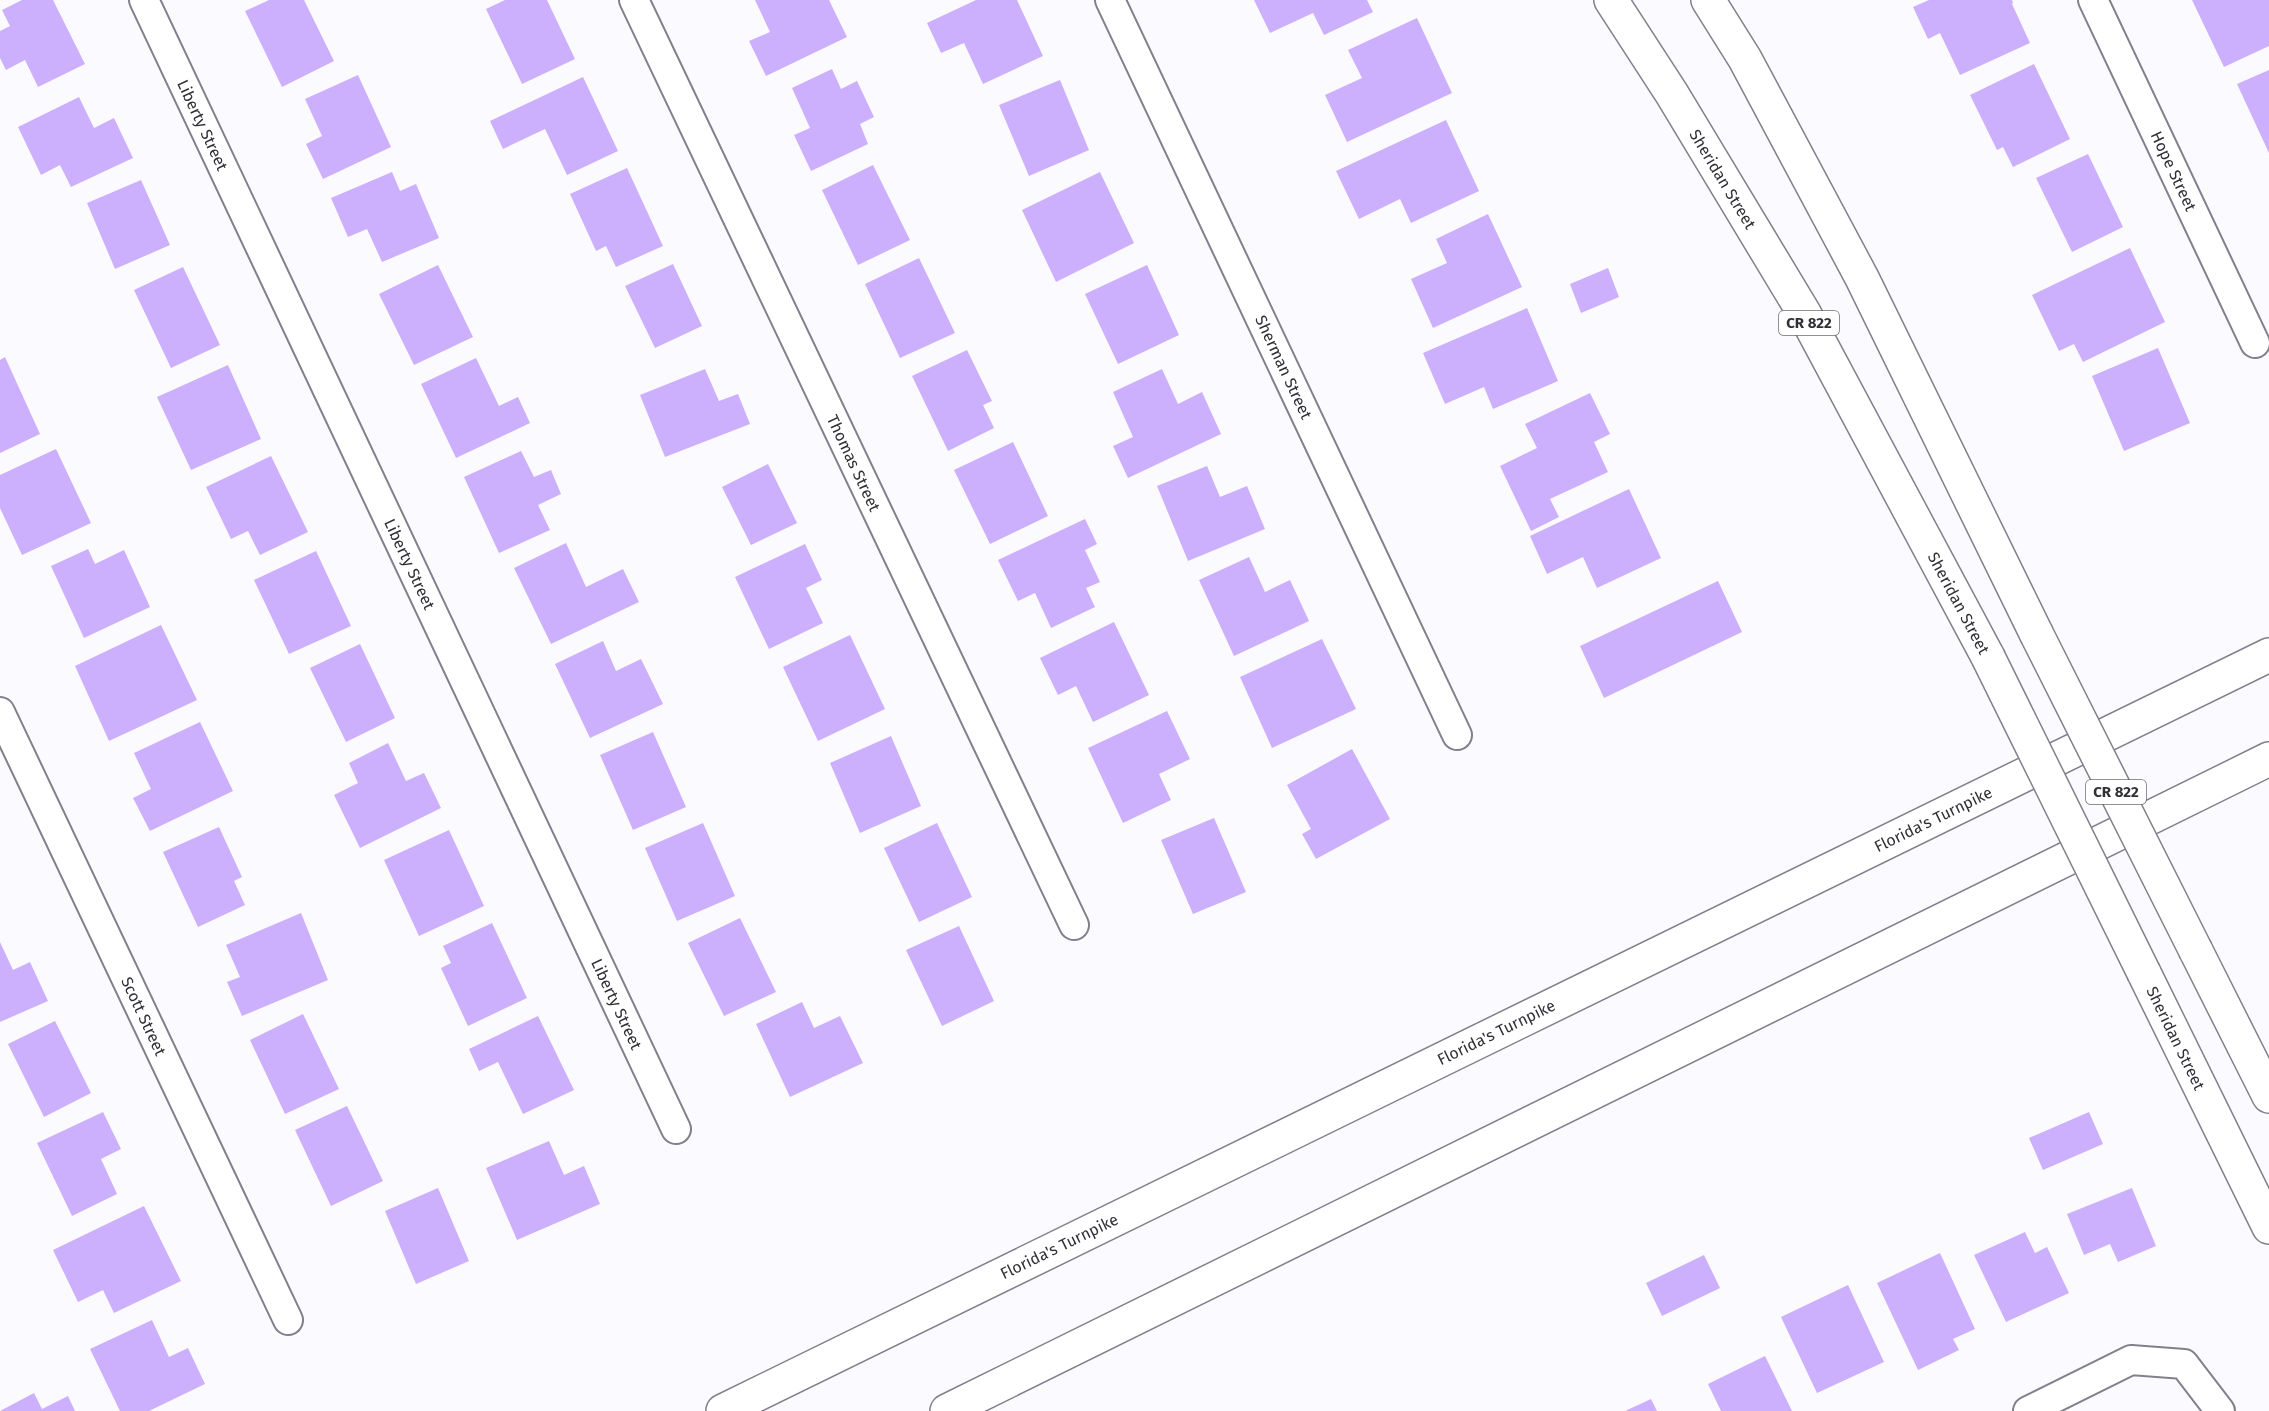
<svg xmlns="http://www.w3.org/2000/svg" width="2269" height="1411" font-family="'Fira Sans',sans-serif">
	<style>
		.building { fill: #ccb0fd }
		.lines { fill: none; stroke-linecap: round; stroke-linejoin: round }
		.street-casing { stroke: #837f8c; stroke-width: 32 }
		.primary-casing { stroke: #837f8c; stroke-width: 36 }
		.highway-casing { stroke: #837f8c; stroke-width: 36 }
		.street { stroke: #fff; stroke-width: 28 }
		.primary { stroke: #fff; stroke-width: 33 }
		.highway { stroke: #fff; stroke-width: 33 }
		.primary-bridge-casing { stroke: #837f8c; stroke-width: 36; stroke-linecap: butt }
		.primary-bridge { stroke: #fff; stroke-width: 33 }
		.labels { text-anchor: middle; stroke-width: 6; stroke-linejoin: round; paint-order: stroke }
		.shield { fill: #fff; stroke: #6f6d72; stroke-width: 1.5 }
		.shield-label { font-size: 15px; font-weight: bold; fill: #312f35 }
		.street-label { font-size: 16px; fill: #312f35; stroke: #fff }
	</style>
	<rect width="100%" height="100%" fill="#fbfafe"/>
	<path class="building" d="M22 0H53L85 64 38 87 25 60 6 70 0 58V31L10 26 2 10Z
		M269 0H304L334 61 282 87 245 11Z
		M505 0H547L575 59 522 84 486 9Z
		M755 0H829L847 37 766 76 749 41 770 32Z
		M976 0H1017L1043 56 983 84 964 43 941 53 927 23Z
		M1254 0H1367L1373 12 1324 35 1313 13 1270 33Z
		M1929 0H2012L2013 3 2012 4 2030 43 1960 75 1940 33 1928 39 1913 7Z
		M2192 0H2269V46L2224 67Z
		M1417 18 1452 93 1347 142 1325 95 1362 78 1348 50Z
		M2034 64 2070 139 2013 167 2003 147 1997 150 1970 95Z
		M832 69 841 89 857 81 874 117 860 124 868 144 811 171 794 135 810 128 792 88Z
		M2269 70V153L2237 84Z
		M358 75 391 147 323 179 306 144 322 136 305 99Z
		M583 77 618 151 567 175 545 129 503 149 490 121Z
		M1060 80 1089 150 1029 176 999 105Z
		M79 97 94 128 114 118 133 158 71 187 60 165 41 175 18 127Z
		M1446 120 1479 191 1411 223 1400 199 1359 219 1336 171Z
		M2088 154 2123 227 2072 252 2036 178Z
		M873 165 910 240 858 265 822 190Z
		M627 168 663 246 616 267 606 246 596 251 570 194Z
		M392 172 400 191 416 184 439 238 382 262 367 229 348 237 331 198Z
		M1100 172 1134 243 1056 282 1022 210Z
		M141 180 170 245 115 269 87 203Z
		M1488 214 1522 287 1433 328 1411 279 1447 263 1436 239Z
		M2130 248 2165 322 2083 362 2074 344 2059 351 2032 295Z
		M919 258 955 333 900 358 865 284Z
		M673 264 702 326 655 348 625 286Z
		M438 265 473 337 414 365 379 294Z
		M1147 265 1179 335 1118 364 1085 294Z
		M183 267 220 345 171 368 134 290Z
		M1608 268 1619 297 1581 313 1570 284Z
		M1527 308 1558 381 1493 409 1484 387 1445 404 1423 353Z
		M2158 348 2190 423 2124 451 2092 376Z
		M967 350 992 401 983 405 994 428 948 451 912 376Z
		M5 357 40 434 0 453V360Z
		M476 358 499 406 518 397 530 423 456 458 421 384Z
		M228 365 261 439 191 470 157 397Z
		M705 369 719 401 738 394 750 424 665 457 640 395Z
		M1162 369 1178 404 1202 392 1221 434 1128 478 1113 446 1133 437 1113 392Z
		M1590 393 1610 434 1594 442 1608 472 1550 499 1559 517 1531 531 1500 466 1537 448 1525 424Z
		M1013 442 1048 516 990 544 954 470Z
		M56 449 91 523 22 555 0 508V475Z
		M521 451 534 477 551 470 561 494 538 505 550 530 499 553 464 477Z
		M271 456 308 532 260 555 248 531 231 539 206 487Z
		M768 464 797 523 751 545 722 487Z
		M1207 466 1220 497 1247 486 1265 529 1188 561 1157 486Z
		M1629 489 1661 558 1597 588 1583 557 1547 574 1530 536Z
		M1085 519 1097 544 1085 550 1100 582 1086 588 1095 607 1051 628 1035 593 1018 601 998 560Z
		M566 543 586 587 623 569 639 602 551 644 514 568Z
		M805 544 822 580 806 588 823 623 769 649 735 577Z
		M88 549 95 564 124 550 150 607 84 638 51 566Z
		M316 551 351 626 289 654 254 580Z
		M1249 557 1265 592 1290 580 1309 621 1234 656 1199 580Z
		M1718 581 1742 632 1604 698 1580 646Z
		M1114 622 1149 695 1093 722 1076 686 1058 695 1040 658Z
		M161 625 197 700 109 741 75 666Z
		M850 635 885 709 818 741 783 667Z
		M1322 639 1356 709 1272 748 1240 677Z
		M603 641 616 671 641 659 663 704 590 738 555 664Z
		M360 644 395 718 346 742 310 668Z
		M1167 711 1190 759 1159 774 1171 800 1123 823 1088 748Z
		M200 722 233 791 150 831 133 798 151 789 134 753Z
		M653 732 686 807 633 830 600 755Z
		M891 736 921 806 860 833 830 763Z
		M388 743 406 781 424 773 441 808 360 848 334 795 358 783 349 763Z
		M1352 749 1390 819 1316 859 1302 834 1311 829 1287 785Z
		M1214 818 1246 892 1193 914 1161 840Z
		M703 823 735 896 677 921 645 848Z
		M937 823 972 897 919 922 884 848Z
		M219 827 242 877 234 881 245 905 198 927 163 852Z
		M449 830 484 906 419 936 384 860Z
		M301 913 328 980 242 1016 227 982 240 977 226 945Z
		M740 918 776 992 724 1016 688 943Z
		M492 923 527 998 468 1026 441 968 451 963 443 946Z
		M959 926 994 1001 942 1026 906 950Z
		M0 942 13 970 30 962 48 1001 0 1022Z
		M802 1002 814 1028 840 1016 863 1063 790 1097 756 1024Z
		M303 1014 339 1089 285 1114 250 1040Z
		M538 1016 574 1090 523 1114 498 1062 479 1071 469 1049Z
		M55 1021 91 1093 44 1117 8 1044Z
		M347 1106 383 1181 331 1206 295 1130Z
		M103 1112 121 1149 101 1159 117 1194 72 1216 37 1143Z
		M2089 1112 2103 1144 2043 1170 2029 1138Z
		M549 1141 564 1175 584 1166 600 1204 517 1240 486 1168Z
		M438 1188 469 1261 416 1284 385 1211Z
		M2132 1188 2156 1246 2118 1262 2110 1244 2084 1255 2067 1214Z
		M144 1206 181 1281 114 1313 103 1290 78 1302 53 1250Z
		M2025 1232 2035 1253 2047 1247 2069 1293 2006 1322 1974 1255Z
		M1940 1253 1975 1329 1953 1339 1959 1350 1918 1370 1877 1283Z
		M1704 1255 1720 1288 1662 1316 1646 1283Z
		M1848 1285 1884 1362 1817 1393 1781 1317Z
		M152 1320 169 1357 188 1348 205 1384 149 1411H120L90 1349Z
		M1765 1356 1792 1411H1721L1708 1384Z
		M34 1393 42 1409 68 1396 75 1411H0Z
		M1651 1399 1657 1411H1625Z"/>
	<g class="lines">
		<defs>
			<path id="street" d="M144 0 676 1129
				M634 0 1074 925
				M1110 0 1457 735
				M2093 0 2255 343
				M0 712 288 1320
				M2028 1411 2131 1360 2184 1364 2220 1411"/>
			<path id="primary" d="M1611 0 1672 94 1804 313 1988 657
				M1708 0 1745 59 1862 278 2036 633
				M2196 951 2269 1096
				M2144 973 2269 1227"/>
			<path id="highway" d="M723 1411 2269 655
				M947 1411 2269 759"/>
		</defs>
		<use href="#street" class="street-casing"/>
		<use href="#primary" class="primary-casing"/>
		<use href="#highway" class="highway-casing"/>
		<use href="#street" class="street"/>
		<use href="#primary" class="primary"/>
		<use href="#highway" class="highway"/>
		<defs>
			<path id="primary-bridge" d="M2036 633 2196 951
				M1988 657 2144 973"/>
		</defs>
		<use href="#primary-bridge" class="primary-bridge-casing"/>
		<use href="#primary-bridge" class="primary-bridge"/>
	</g>
	<g class="labels">
		<g class="shield">
			<rect x="1779" y="311" width="60" height="24" rx="4.5"/>
			<rect x="2086" y="780" width="60" height="24" rx="4.5"/>
		</g>
		<g class="shield-label">
			<text x="1809" y="328">CR 822</text>
			<text x="2116" y="797">CR 822</text>
		</g>
		<g class="street-label">
			<text transform="translate(203 125) rotate(65)" y="6">Liberty Street</text>
			<text transform="translate(2174 171) rotate(65)" y="6">Hope Street</text>
			<text transform="translate(1723 179) rotate(59)" y="6">Sheridan Street</text>
			<text transform="translate(1284 367) rotate(65)" y="6">Sherman Street</text>
			<text transform="translate(854 463) rotate(65)" y="6">Thomas Street</text>
			<text transform="translate(410 564) rotate(65)" y="6">Liberty Street</text>
			<text transform="translate(1959 603) rotate(62)" y="6">Sheridan Street</text>
			<text transform="translate(1933 819) rotate(-26)" y="6">Florida's Turnpike</text>
			<text transform="translate(617 1004) rotate(65)" y="6">Liberty Street</text>
			<text transform="translate(144 1016) rotate(65)" y="6">Scott Street</text>
			<text transform="translate(1496 1032) rotate(-26)" y="6">Florida's Turnpike</text>
			<text transform="translate(2176 1038) rotate(64)" y="6">Sheridan Street</text>
			<text transform="translate(1059 1246) rotate(-26)" y="6">Florida's Turnpike</text>
		</g>
	</g>
</svg>
